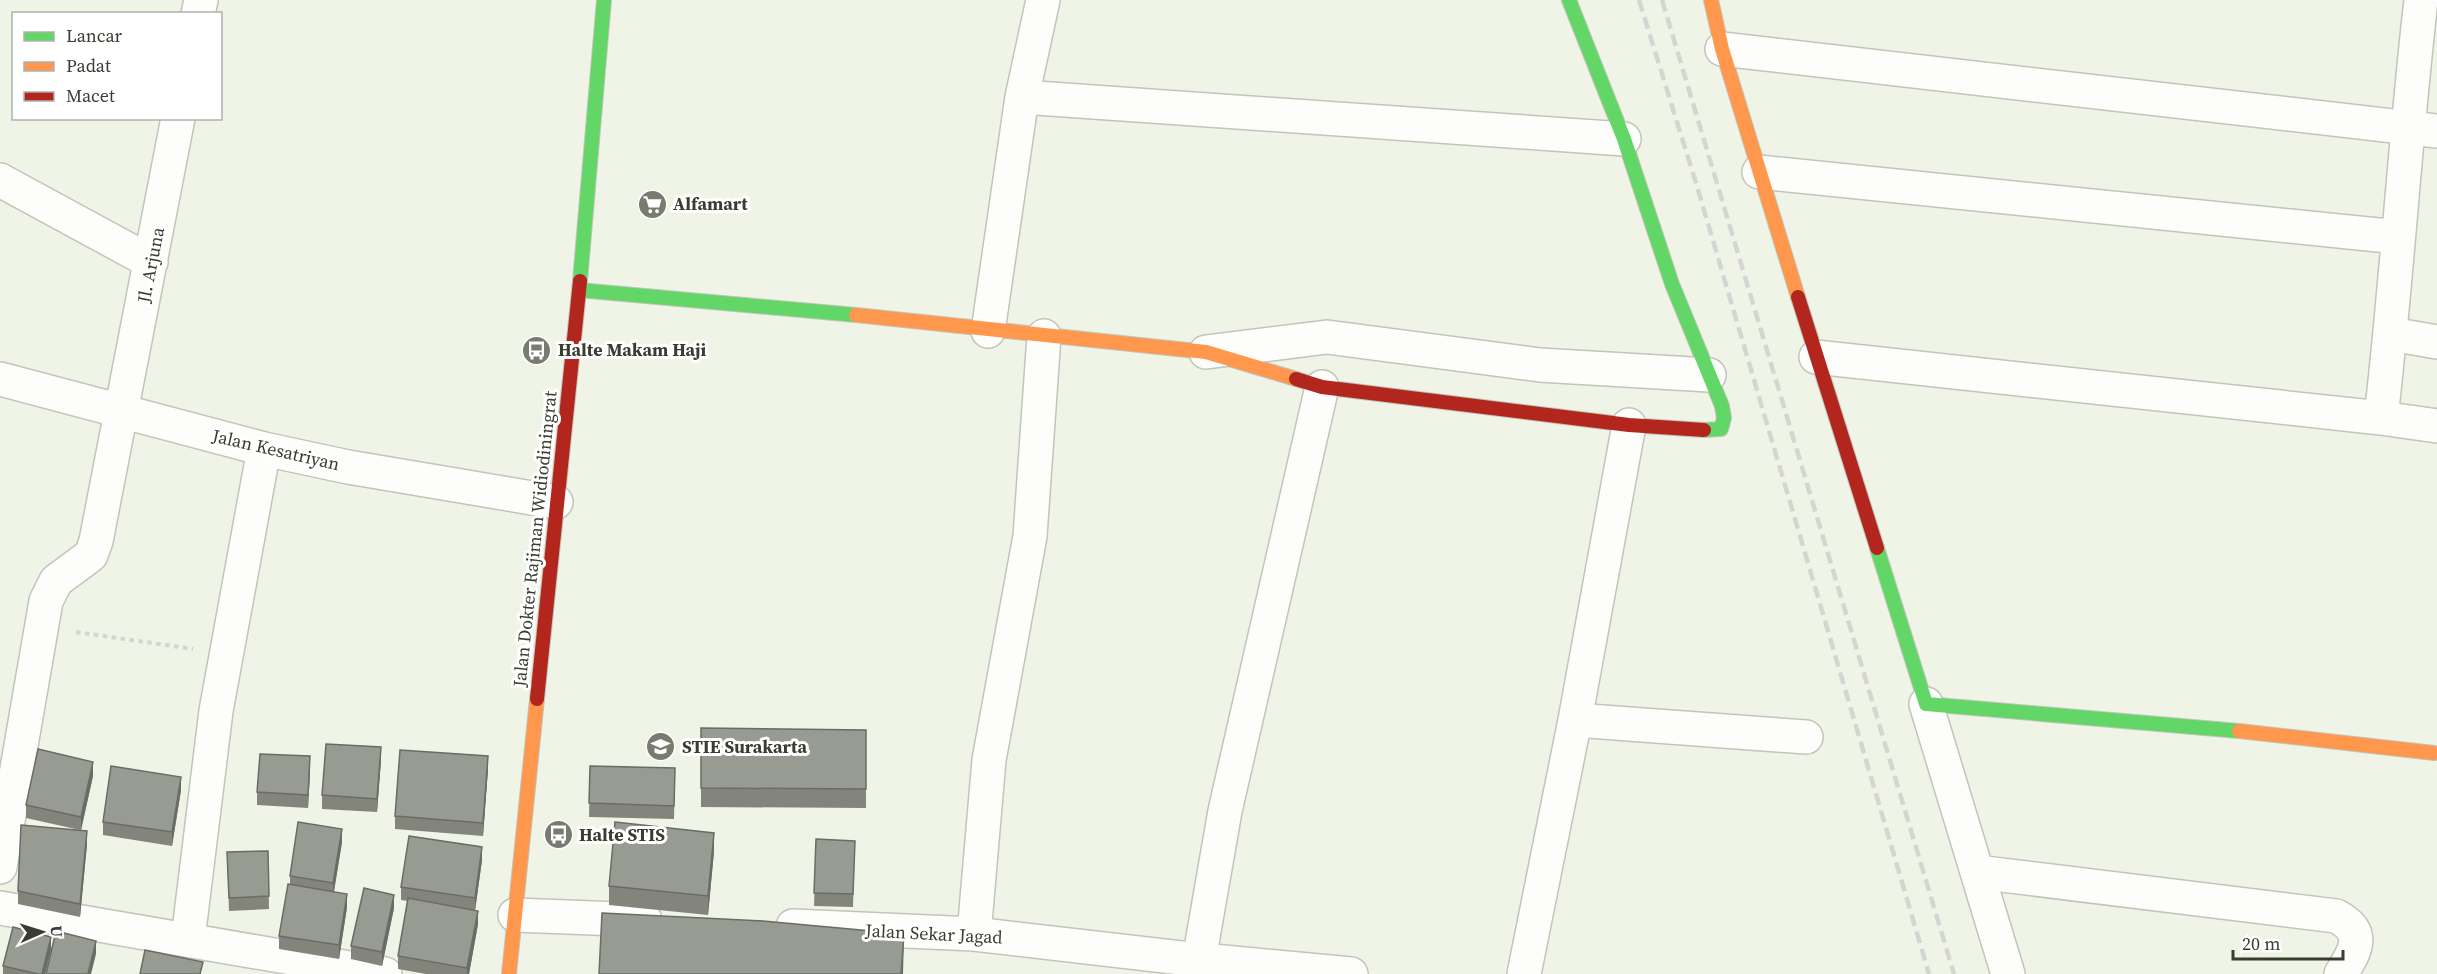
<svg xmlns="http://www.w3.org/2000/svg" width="2437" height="974" font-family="'Source Serif 4',serif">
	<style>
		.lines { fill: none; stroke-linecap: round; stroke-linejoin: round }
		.street-casing { stroke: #c1c5ba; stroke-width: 36 }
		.fast-casing { stroke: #c1c5ba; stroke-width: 16 }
		.slow-casing { stroke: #c1c5ba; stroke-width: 16 }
		.jam-casing { stroke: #c1c5ba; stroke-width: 16 }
		.path { stroke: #d3d5d0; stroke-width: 4; stroke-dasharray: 4.5 4.5; stroke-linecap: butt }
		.street { stroke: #fdfdfb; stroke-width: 33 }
		.fast { stroke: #63d668; stroke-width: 14 }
		.slow { stroke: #ff974d; stroke-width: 14 }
		.jam { stroke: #b3261e; stroke-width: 14 }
		.rail { stroke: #d5d6d2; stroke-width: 4.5; stroke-dasharray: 12 6; stroke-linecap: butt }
		.wall { fill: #83857d }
		.shaded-wall { fill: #6a6c66 }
		.building { fill: #989b91; stroke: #6a6c66; stroke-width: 1.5 }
		.labels { text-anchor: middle; stroke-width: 6; stroke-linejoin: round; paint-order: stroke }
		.poi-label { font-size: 18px; font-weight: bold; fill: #383c31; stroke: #fff; text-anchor: start }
		.street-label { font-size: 18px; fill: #383c31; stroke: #fff }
	</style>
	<rect width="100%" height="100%" fill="#eff4e6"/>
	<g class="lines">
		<defs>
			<path id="street" d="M198 14 201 0
				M1722 49 2437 131
				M1022 97 1624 139
				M1759 172 2398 237
				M0 180 151 262
				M988 331 1022 97 1043 0
				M2391 334 2437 342
				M1206 352 1327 337 1540 365 1709 375
				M1816 357 2381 418C2397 279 2405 139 2421 0
				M0 379 264 449 348 467 556 502
				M2381 418 2437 426
				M1926 704 2008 974
				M1575 720 1806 737
				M0 867 46 601 56 581 91 555 96 541 178 118
				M1977 872 2336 916C2367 932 2356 950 2341 974
				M0 908 385 974
				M515 915 645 920
				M793 926 974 934 1181 958 1351 974
				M974 934 989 760 1030 536 1044 336
				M188 939 216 711 264 449
				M1199 960 1225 811 1322 387
				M1524 974 1575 720 1629 425"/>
			<path id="fast" d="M1569 0 1624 139 1672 284 1722 406 1724 418 1721 429 1704 430
				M580 281 604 0
				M579 290 856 315
				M1877 548 1926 704 2239 731"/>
			<path id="slow" d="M1711 0 1722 49 1798 297
				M856 315 1206 352 1296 379
				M2239 731 2434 753
				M509 974 537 699"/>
			<path id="jam" d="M1798 297 1877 548
				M1296 379 1322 387 1629 425 1704 430
				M537 699 580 281"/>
		</defs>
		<use href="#street" class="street-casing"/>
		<use href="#fast" class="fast-casing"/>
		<use href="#slow" class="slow-casing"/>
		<use href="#jam" class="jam-casing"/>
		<path class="path" d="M76 632 193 649"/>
		<use href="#street" class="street"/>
		<use href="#fast" class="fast"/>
		<use href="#slow" class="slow"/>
		<use href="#jam" class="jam"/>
		<path class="rail" d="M1639 0 1696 183 1929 974
			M1662 0 1954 974"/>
	</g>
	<path class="wall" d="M701 728 866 730V808L701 807Z
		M381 760 377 812 322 809V795Z
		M590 766 675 768 674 819 589 817Z
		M488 769 483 836 395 829V816Z
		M310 770 308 808 257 805V792Z
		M93 776 81 830 87 844 80 917 18 904V891L80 830 26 818V805Z
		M181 790 172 846 103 835V822Z
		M816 839 855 841 853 907 814 906Z
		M342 842 334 892 347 907 339 959 279 949V936L290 884V876Z
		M268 851 269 909 229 911 227 852Z
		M714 851 708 915 609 905V886Z
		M482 860 475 910 478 924 469 974H426L398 969V956L408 901 401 900V887Z
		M394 908 382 966 351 959V946Z
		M51 950 45 974H3V966Z"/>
	<path class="shaded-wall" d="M381 747V760L377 812V799Z
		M310 756V770L308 808V795Z
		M488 756V769L483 836V823Z
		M93 762V776L81 830V817Z
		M181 777V790L172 846V832Z
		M342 829V842L333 896V883Z
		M87 831V844L80 917V904Z
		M714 833V851L708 915V896Z
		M482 847V860L475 911V898Z
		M347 894V907L339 959V945Z
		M394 895V908L382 966V952Z
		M478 911V924L469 974H467V968Z
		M904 934 903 974H901Z
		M51 937V950L45 974H42Z
		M96 941V954L91 974H88Z"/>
	<path class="building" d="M701 728 866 730V789L701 788Z
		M326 744 381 747 377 799 322 795Z
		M38 749 93 762 81 817 26 805Z
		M400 750 488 756 483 823 395 816Z
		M260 754 310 756 308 795 257 792Z
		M111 766 181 777 172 832 103 822Z
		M590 766 675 768 674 806 589 803Z
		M298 822 342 829 333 883 290 876Z
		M615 822 714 833 708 896 609 886Z
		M21 825 87 831 80 904 18 891Z
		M409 836 482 847 475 898 401 887Z
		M816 839 855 841 853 894 814 893Z
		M268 851 269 896 229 898 227 852Z
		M288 884 347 894 339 945 279 936Z
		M364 888 394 895 382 952 351 946Z
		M408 898 478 911 467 968 398 956Z
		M602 913 763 921 904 934 901 974H599Z
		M13 927 51 937 42 974H38L3 966Z
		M56 931 96 941 88 974H46Z
		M145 950 203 962 200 974H140Z"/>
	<defs>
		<symbol id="supermarket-disc" viewBox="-11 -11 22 22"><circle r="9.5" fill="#787c70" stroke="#fff"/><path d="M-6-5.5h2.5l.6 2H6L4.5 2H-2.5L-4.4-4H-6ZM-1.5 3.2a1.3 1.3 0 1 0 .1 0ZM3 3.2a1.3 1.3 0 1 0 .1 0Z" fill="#fff"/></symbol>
		<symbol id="bus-disc" viewBox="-11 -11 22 22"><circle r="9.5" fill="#787c70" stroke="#fff"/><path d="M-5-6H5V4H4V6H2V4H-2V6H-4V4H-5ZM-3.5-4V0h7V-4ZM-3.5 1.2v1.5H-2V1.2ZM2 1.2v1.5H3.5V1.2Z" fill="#fff"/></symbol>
		<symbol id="university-disc" viewBox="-11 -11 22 22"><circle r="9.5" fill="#787c70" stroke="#fff"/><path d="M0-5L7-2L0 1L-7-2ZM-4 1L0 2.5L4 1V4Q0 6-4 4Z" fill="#fff"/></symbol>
	</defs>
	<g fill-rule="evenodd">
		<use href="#supermarket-disc" x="636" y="188" width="33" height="33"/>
		<use href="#bus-disc" x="520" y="334" width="33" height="33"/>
		<use href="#university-disc" x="644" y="730" width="33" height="33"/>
		<use href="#bus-disc" x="542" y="818" width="33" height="33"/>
	</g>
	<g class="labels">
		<g class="poi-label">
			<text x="673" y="210">Alfamart</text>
			<text x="558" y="356">Halte Makam Haji</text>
			<text x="682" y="753">STIE Surakarta</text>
			<text x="579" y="841">Halte STIS</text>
		</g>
		<g class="street-label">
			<text transform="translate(151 265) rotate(-79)" y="6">Jl. Arjuna</text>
			<text transform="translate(276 450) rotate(13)" y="6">Jalan Kesatriyan</text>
			<text transform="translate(535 539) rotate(-84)" y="6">Jalan Dokter Rajiman Widiodiningrat</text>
			<text transform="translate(934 934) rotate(3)" y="6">Jalan Sekar Jagad</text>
		</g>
	</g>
	<rect x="12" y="12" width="210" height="108" fill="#ffffff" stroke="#afb1ad" stroke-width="1.5"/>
	<rect x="24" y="32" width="30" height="9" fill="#63d668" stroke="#afb1ad" stroke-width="1.5"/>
	<text x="66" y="42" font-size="18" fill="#383c31">Lancar</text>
	<rect x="24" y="62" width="30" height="9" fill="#ff974d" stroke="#afb1ad" stroke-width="1.5"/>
	<text x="66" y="72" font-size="18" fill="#383c31">Padat</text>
	<rect x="24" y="92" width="30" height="9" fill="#b3261e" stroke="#afb1ad" stroke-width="1.5"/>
	<text x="66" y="102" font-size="18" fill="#383c31">Macet</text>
	<g transform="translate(42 932) rotate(87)" stroke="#ffffff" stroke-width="4.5" paint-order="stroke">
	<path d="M0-4.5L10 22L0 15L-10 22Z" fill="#383c31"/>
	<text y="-9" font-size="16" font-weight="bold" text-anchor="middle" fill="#383c31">U</text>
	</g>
	<path d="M2233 950v9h110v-9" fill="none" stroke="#383c31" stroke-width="3"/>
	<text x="2242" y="950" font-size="18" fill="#383c31" stroke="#ffffff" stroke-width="4.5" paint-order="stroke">20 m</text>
</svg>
